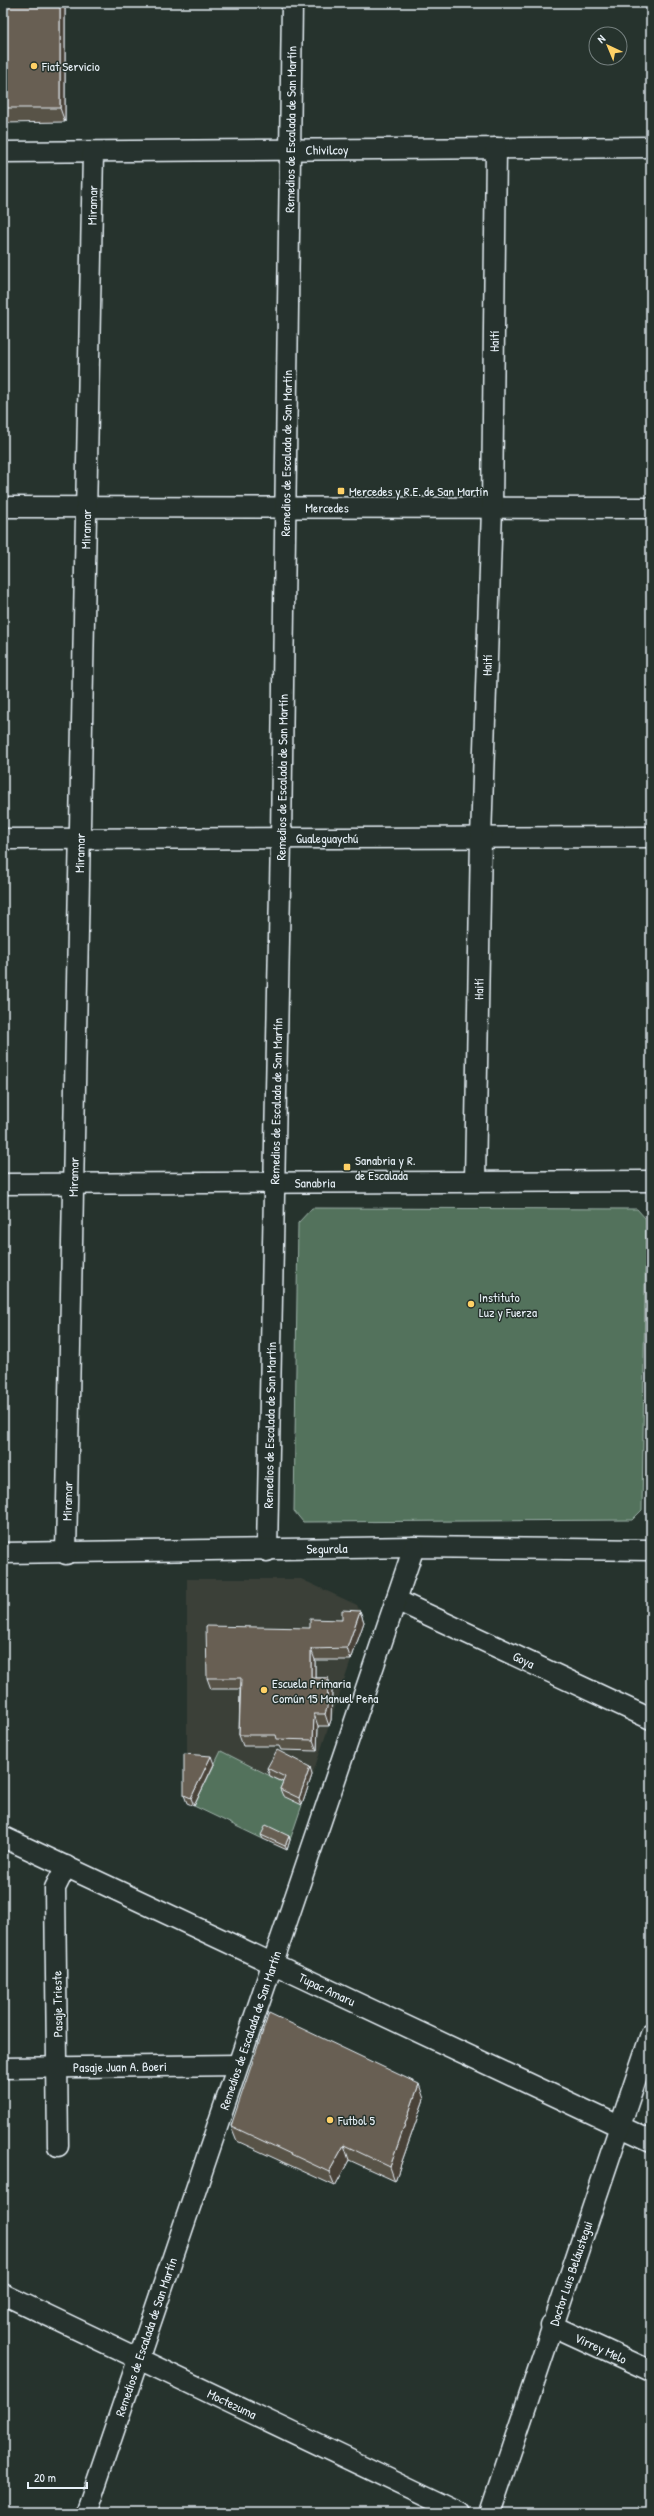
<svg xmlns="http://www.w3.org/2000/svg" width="654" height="2516" font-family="'Patrick Hand',sans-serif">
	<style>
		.built { fill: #3a4038 }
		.green { fill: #53725b; stroke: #9eb2aa }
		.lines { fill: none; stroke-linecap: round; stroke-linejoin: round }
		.minor-casing { stroke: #e8f1f8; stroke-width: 23 }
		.minor { stroke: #26332d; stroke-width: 20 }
		.wall { fill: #595247; stroke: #e8f1f8 }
		.shaded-wall { fill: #494239; stroke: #e8f1f8 }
		.building { fill: #685f52; stroke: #e8f1f8 }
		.poi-dot { fill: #ffd166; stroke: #26332d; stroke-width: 1.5 }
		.labels { text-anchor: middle; stroke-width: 3; stroke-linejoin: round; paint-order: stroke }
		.poi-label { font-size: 13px; fill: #e8f1f8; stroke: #26332d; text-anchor: start }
		.street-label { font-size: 13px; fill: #e8f1f8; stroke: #26332d }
	</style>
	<rect width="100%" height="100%" fill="#26332d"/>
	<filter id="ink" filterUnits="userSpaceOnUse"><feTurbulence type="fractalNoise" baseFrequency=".025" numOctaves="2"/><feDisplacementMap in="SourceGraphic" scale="8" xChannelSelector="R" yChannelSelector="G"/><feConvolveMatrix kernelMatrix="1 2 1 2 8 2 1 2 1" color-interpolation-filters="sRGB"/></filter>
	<g filter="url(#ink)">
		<path class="built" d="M187 1579H301L357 1605 364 1622 287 1850 187 1803Z"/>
		<path class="green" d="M312 1208 637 1209 646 1219 642 1510 632 1520 303 1522 294 1511 298 1223Z
			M221 1751 288 1785 302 1805 290 1840 268 1829 263 1839 194 1806Z"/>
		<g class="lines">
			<defs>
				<g id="minor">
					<path id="s1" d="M3 152 651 147"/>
					<path id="s2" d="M3 507 651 508"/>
					<path id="s3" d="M3 839 651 837"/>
					<path id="s4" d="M475 1181 481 838 492 509 496 148"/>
					<path id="s5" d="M3 1184 651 1181"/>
					<path id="s6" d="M267 1551 281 838 292 3"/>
					<path id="s7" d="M3 1553 414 1547 651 1550"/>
					<path id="s8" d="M66 1554 93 152"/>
					<path id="s9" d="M396 1600 651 1719"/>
					<path id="s10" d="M3 1837 651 2141"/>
					<path id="s11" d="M3 2068 237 2065"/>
					<path d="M58 2146 55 1888 66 1866"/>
					<path id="s12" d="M3 2294 461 2513"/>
					<path id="s13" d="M551 2325 651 2371"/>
					<path id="s14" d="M86 2513 414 1547"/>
					<path id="s15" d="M490 2513 651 2034"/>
				</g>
			</defs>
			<use href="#minor" class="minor-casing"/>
			<use href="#minor" class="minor"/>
		</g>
		<path class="wall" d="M3 3H63L65 9V122L3 123Z
			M360 1611 364 1622 351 1660H315V1678H328L332 1690 331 1720 329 1726H318L317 1751 281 1750 279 1746H243L239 1735 240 1689H211L207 1678 310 1628 342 1620Z
			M214 1764 194 1806 187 1803 184 1795Z
			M310 1767 312 1775 302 1805 283 1796 280 1789 283 1782 270 1776 267 1768Z
			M261 1835 289 1836 290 1840 287 1850 263 1839Z
			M424 2099 395 2181 349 2160 335 2186 237 2141 231 2126Z"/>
		<path class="shaded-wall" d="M60 3H63L65 9V122L60 108Z
			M360 1611 364 1622 351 1660 347 1648Z
			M311 1649 315 1660V1689L311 1678Z
			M328 1678 332 1690 331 1720 329 1726 325 1714Z
			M314 1714 318 1726 317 1751 313 1740Z
			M211 1756 214 1764 194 1806 191 1798Z
			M310 1767 312 1775 302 1805 299 1798Z
			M289 1836 290 1840 287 1850 285 1846Z
			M419 2084 424 2099 395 2181 390 2167Z
			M344 2145 349 2160 335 2186 329 2172Z"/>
		<path class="building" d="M3 3H60V108H3Z
			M342 1610 360 1611 347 1648 311 1649V1678H328L327 1708 325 1714H314L313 1740 277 1739 276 1735H239L241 1678H207L206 1626 310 1628V1619L342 1620Z
			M277 1750 310 1767 299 1798 280 1789 285 1777 267 1768Z
			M184 1754 211 1756 191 1798 184 1795Z
			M266 1825 289 1836 285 1846 261 1835Z
			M269 2013 419 2084 390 2167 344 2145 329 2172 231 2126Z"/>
	</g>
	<g class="poi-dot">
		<circle cx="34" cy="66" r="4"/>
		<rect x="337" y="487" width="8" height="8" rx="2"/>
		<rect x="343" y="1163" width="8" height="8" rx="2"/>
		<circle cx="471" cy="1304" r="4"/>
		<circle cx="264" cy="1690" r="4"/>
		<circle cx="330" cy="2120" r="4"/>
	</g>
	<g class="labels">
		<g class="poi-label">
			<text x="42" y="71">Fiat Servicio</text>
			<text x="349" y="496">Mercedes y R.E. de San Martín</text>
			<text x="355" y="1165">Sanabria y R.<tspan x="355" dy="15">de Escalada</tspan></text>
			<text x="479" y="1302">Instituto<tspan x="479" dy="15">Luz y Fuerza</tspan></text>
			<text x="272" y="1688">Escuela Primaria<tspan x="272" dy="15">Común 15 Manuel Peña</tspan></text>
			<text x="338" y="2125">Futbol 5</text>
		</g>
		<g class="street-label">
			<text dy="5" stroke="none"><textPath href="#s6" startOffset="1422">Remedios de Escalada de San Martín</textPath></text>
			<text dy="5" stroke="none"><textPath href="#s1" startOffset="324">Chivilcoy</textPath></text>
			<text dy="5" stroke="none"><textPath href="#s8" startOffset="1349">Miramar</textPath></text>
			<text dy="5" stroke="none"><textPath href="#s4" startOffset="840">Haití</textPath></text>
			<text dy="5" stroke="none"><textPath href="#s6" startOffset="1098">Remedios de Escalada de San Martín</textPath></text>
			<text dy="5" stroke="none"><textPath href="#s2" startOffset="324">Mercedes</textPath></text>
			<text dy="5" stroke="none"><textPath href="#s8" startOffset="1025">Miramar</textPath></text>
			<text dy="5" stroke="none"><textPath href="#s4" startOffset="516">Haití</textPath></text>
			<text dy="5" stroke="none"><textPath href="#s6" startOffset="774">Remedios de Escalada de San Martín</textPath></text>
			<text dy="5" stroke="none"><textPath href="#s3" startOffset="324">Gualeguaychú</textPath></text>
			<text dy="5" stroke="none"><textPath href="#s8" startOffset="701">Miramar</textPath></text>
			<text dy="5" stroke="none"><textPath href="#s4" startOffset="192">Haití</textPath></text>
			<text dy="5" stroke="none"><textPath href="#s6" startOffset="450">Remedios de Escalada de San Martín</textPath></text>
			<text dy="5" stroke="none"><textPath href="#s8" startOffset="377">Miramar</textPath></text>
			<text dy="5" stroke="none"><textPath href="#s5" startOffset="312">Sanabria</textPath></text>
			<text dy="5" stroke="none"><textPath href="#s6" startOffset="126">Remedios de Escalada de San Martín</textPath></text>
			<text dy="5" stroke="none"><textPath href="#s8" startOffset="53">Miramar</textPath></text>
			<text dy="5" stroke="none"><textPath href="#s7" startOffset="324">Segurola</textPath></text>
			<text dy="5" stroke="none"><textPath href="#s9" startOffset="141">Goya</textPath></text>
			<text dy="5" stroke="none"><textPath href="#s10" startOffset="358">Tupac Amaru</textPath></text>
			<text transform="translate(57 2004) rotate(-91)" y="5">Pasaje Trieste</text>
			<text dy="5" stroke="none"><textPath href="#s14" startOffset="510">Remedios de Escalada de San Martín</textPath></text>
			<text dy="5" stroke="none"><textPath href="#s11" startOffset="117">Pasaje Juan A. Boeri</textPath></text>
			<text dy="5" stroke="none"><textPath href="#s15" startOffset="253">Doctor Luis Beláustegui</textPath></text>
			<text dy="5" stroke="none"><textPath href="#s14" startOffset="186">Remedios de Escalada de San Martín</textPath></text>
			<text dy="5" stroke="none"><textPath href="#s13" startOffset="55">Virrey Melo</textPath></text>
			<text dy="5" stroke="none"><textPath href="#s12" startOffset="254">Moctezuma</textPath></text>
		</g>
	</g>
	<rect width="654" height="2516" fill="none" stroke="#26332d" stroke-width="16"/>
	<rect x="8" y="8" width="638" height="2500" fill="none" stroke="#e8f1f8" stroke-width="1.5" filter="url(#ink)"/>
	<g transform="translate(608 46) rotate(316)"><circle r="19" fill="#26332d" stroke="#747f7e"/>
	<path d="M0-3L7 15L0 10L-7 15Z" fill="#ffd166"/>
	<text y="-6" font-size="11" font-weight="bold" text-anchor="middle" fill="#e8f1f8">N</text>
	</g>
	<path d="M28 2482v6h59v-6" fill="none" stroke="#e8f1f8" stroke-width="2"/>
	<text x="34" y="2482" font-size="12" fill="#e8f1f8" stroke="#26332d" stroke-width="3" paint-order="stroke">20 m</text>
</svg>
